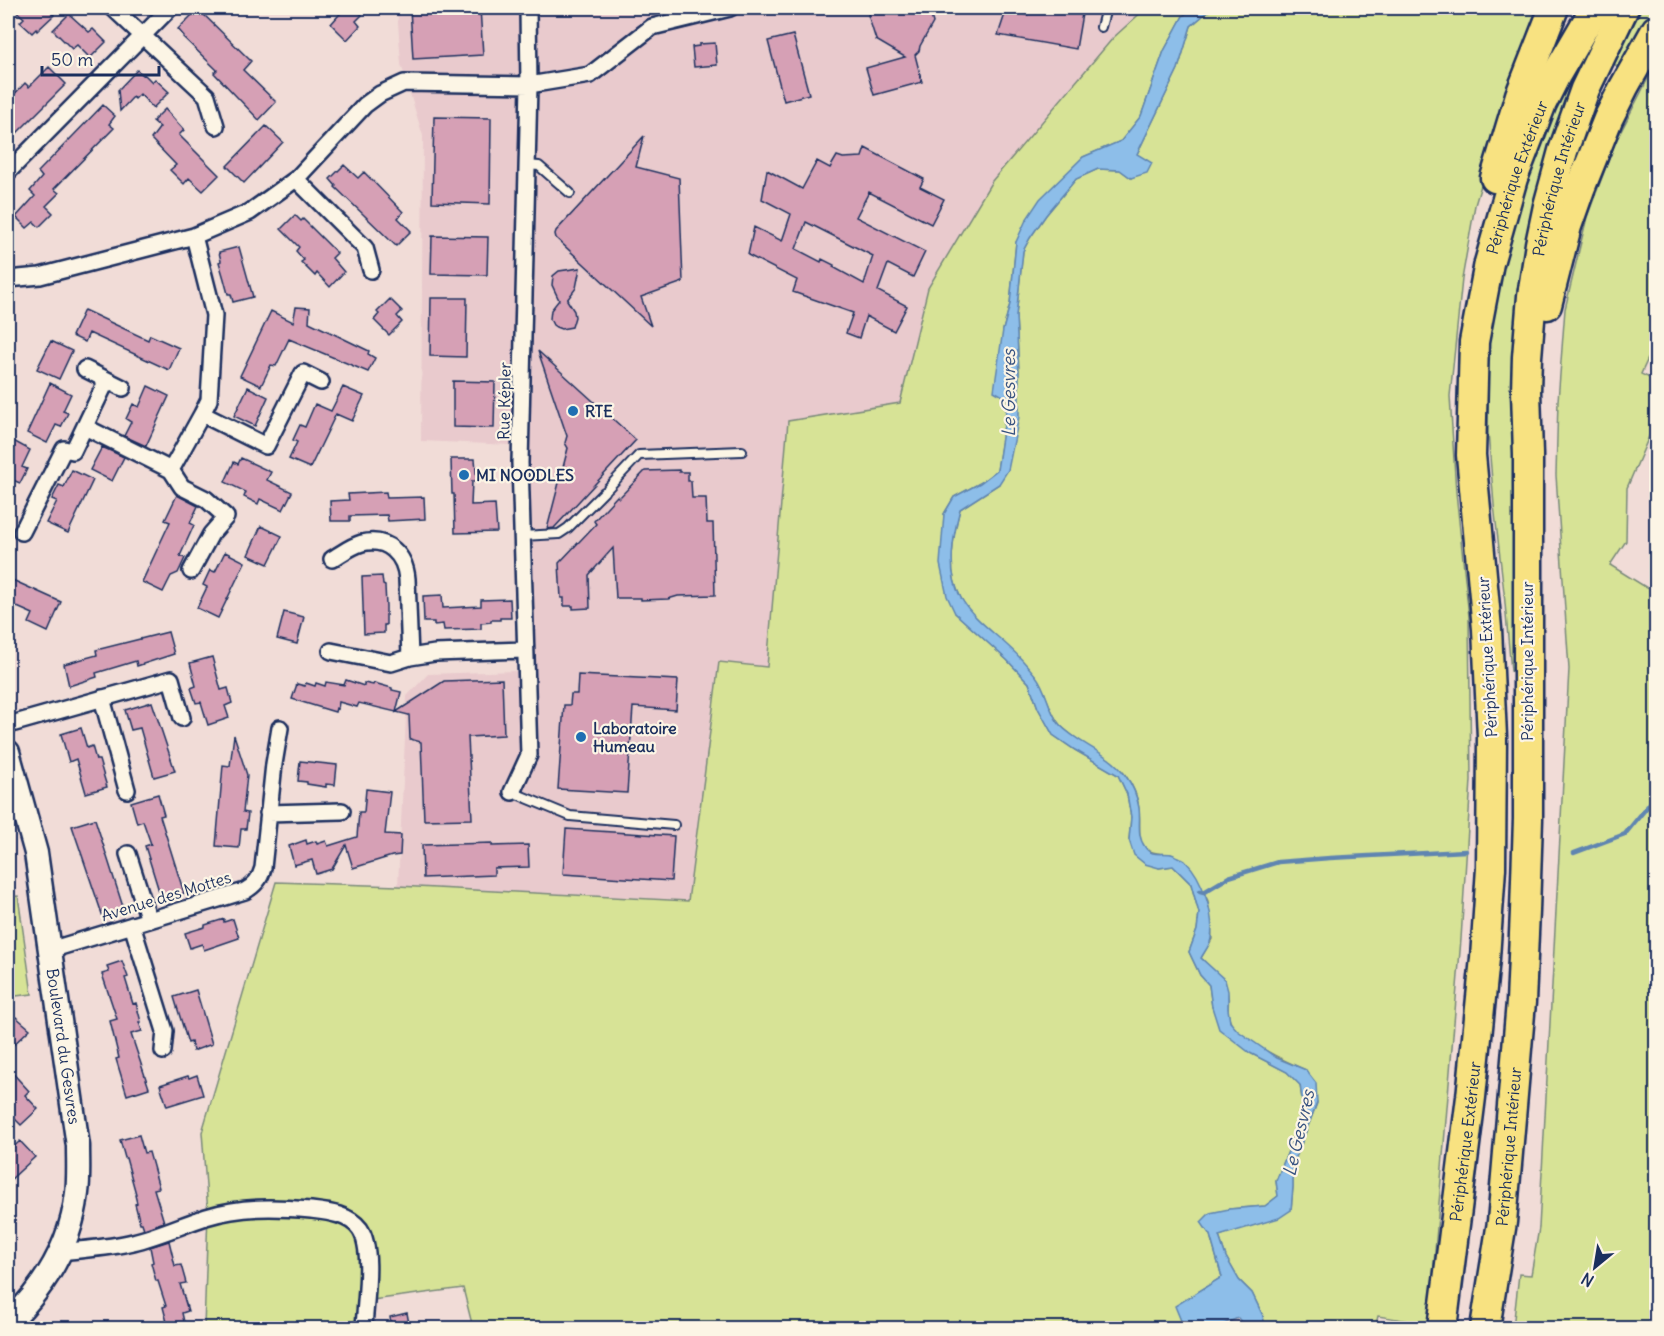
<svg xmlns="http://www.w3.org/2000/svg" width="1664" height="1336" font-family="Delius,sans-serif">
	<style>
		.built { fill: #e9cacd }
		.green { fill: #d7e396; stroke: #79897a; stroke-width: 1.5 }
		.water { fill: #8dbee9; stroke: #5f85b1; stroke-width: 1.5 }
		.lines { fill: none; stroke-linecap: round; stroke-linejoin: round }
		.stream { stroke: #5f85b1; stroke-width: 4.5 }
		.building { fill: #d6a0b5; stroke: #1b2f5e; stroke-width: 1.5; fill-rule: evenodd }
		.lane-casing { stroke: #1b2f5e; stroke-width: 12 }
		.street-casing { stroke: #1b2f5e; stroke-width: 20 }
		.secondary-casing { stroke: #1b2f5e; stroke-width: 27 }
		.highway-casing { stroke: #1b2f5e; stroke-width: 33 }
		.lane { stroke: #fcf5e5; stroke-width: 8 }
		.street { stroke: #fcf5e5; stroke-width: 15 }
		.secondary { stroke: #fcf5e5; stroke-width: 22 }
		.highway { stroke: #f8e281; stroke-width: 28 }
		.poi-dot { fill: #1f6fb2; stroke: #fcf5e5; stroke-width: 2 }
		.labels { text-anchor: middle; stroke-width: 4.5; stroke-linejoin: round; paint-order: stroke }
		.street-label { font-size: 16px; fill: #1b2f5e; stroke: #fcf5e5 }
		.poi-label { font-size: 16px; font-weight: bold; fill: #1b2f5e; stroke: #fcf5e5; text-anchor: start }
		.water-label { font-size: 18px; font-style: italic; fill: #385381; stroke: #fcf5e5 }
	</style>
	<rect width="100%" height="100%" fill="#f1dcd7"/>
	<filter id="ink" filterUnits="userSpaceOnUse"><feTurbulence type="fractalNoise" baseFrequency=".0167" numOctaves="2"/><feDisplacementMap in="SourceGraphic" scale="12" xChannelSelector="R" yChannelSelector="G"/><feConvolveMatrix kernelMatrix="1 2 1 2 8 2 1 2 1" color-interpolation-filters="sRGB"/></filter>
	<g filter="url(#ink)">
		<path class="built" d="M397 8H1146L1113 38 992 181 928 288 900 403 788 421 767 667 719 662 688 901 398 886 407 696 428 674 516 671 511 445 421 441 423 136 401 64Z"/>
		<path class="green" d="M1146 8H1193L1183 16 1164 51 1141 116 1121 141 1083 157 1016 242 1010 304 1003 330 1008 399 997 471 980 483 954 497 944 514 955 613 1007 660 1029 683 1038 708 1053 735 1075 750 1118 775 1127 794 1131 817 1129 840 1159 868 1173 866 1191 884 1199 913 1197 930 1189 952 1200 975 1209 985 1212 1007 1250 1053 1287 1072 1300 1085 1303 1106 1289 1149 1276 1181 1278 1196 1265 1206 1229 1209 1210 1235 1222 1277 1176 1306 1184 1328H473L463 1288 357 1302 356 1328H204L208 1213 202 1132 276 882 398 886 688 901 719 662 767 667 788 421 900 403 928 288 992 181 1113 38Z
			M1212 8H1543L1501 119 1475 205 1462 279 1450 396 1456 492 1469 617 1471 780 1461 939 1429 1324 1378 1316 1375 1328H1265L1263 1316 1252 1293 1239 1280 1226 1257 1219 1236 1291 1210 1293 1187V1165L1317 1103 1306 1070C1287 1062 1240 1040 1231 1023 1225 1013 1231 1000 1227 991 1223 979 1209 966 1201 958L1212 939 1211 923 1208 901 1197 879 1171 854C1131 854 1142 839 1139 809 1138 797 1133 786 1126 776 1122 769 1115 766 1109 761 1093 750 1075 739 1061 726 1048 712 1047 691 1036 677 1015 649 977 627 961 598 946 572 953 536 960 509L999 484 1019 373 1016 316 1023 251 1030 238 1046 215 1076 179 1098 169 1120 170 1131 178 1137 154 1178 69 1191 26Z
			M1642 8H1656L1620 67 1613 64Z
			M1656 63V341L1641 374 1656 381V420L1627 488 1626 541 1610 565 1647 588 1656 590V1328H1513L1519 1274 1531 1275 1539 1228 1569 669 1556 475 1558 401 1565 309 1587 217 1615 143Z
			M1570 77 1575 81 1550 157 1515 671H1511L1504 592 1494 505 1488 432V335L1505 246 1532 158Z
			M18 896 32 994 8 997V897Z"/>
		<path class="water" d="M1193 8H1212L1191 26 1178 69 1137 154 1152 163 1147 173 1131 178 1120 170 1098 169 1076 179 1046 215 1030 238 1023 251 1016 316 1019 373V417L1008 470 999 484 960 509C953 536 946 572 961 598 972 617 992 631 1008 646 1018 655 1028 666 1036 676 1047 690 1048 711 1060 725 1079 745 1109 752 1125 775 1132 784 1137 796 1139 808 1141 822 1136 835 1145 847 1152 858 1164 851 1174 855 1177 857 1183 859 1186 862 1202 877 1215 916 1211 938 1211 944 1204 952 1201 958L1225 980 1228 991V1009L1230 1022 1238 1031 1277 1058 1306 1070 1316 1083 1317 1103 1293 1165V1187L1291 1210 1279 1218 1219 1236 1226 1257 1239 1280 1252 1293 1263 1316 1265 1328H1246L1238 1318 1215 1328H1184L1175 1306 1222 1277 1210 1235 1201 1222 1210 1213 1229 1209 1265 1206 1278 1196 1276 1181 1289 1149 1303 1106 1300 1085 1287 1072 1250 1053 1219 1029 1212 1007 1209 985 1200 975 1189 952 1197 930 1199 913 1191 884 1173 866 1159 868 1145 864 1134 855 1129 840 1131 817 1127 794 1118 775 1075 750 1053 735 1038 708 1029 683 1007 660 955 613 947 596 940 564 944 514 954 497 980 483 997 470 1008 399 994 391 1003 330 1010 304 1016 242 1026 220 1040 199 1083 157 1121 141 1141 116 1164 51 1183 16Z"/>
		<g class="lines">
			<path class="stream" d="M1574 853 1625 834 1656 796
				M1200 891 1204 892 1229 877 1278 862 1330 858 1466 851"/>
		</g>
		<path class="building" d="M13 8H47L54 15 37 31 36 29 32 33 20 22 24 18Z
			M345 8H354L362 15 356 21 360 26 347 40 331 24Z
			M410 8H480L483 55 413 59Z
			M873 8H929L933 23 920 46 919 51 915 55 922 82 874 95 866 68 905 57 876 40 868 15Z
			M1028 8H1083L1076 49 998 35 1006 11 1027 15Z
			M198 9 251 61 243 70 276 102 259 120 214 73 217 70 183 37 184 36 178 29Z
			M69 14 89 32 93 29 106 42 90 58 77 45 72 49 53 30Z
			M793 35 809 94 784 101 768 41Z
			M715 43 717 65 694 67 692 47 699 46V44Z
			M49 67 66 84 8 142V101L25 83 29 87Z
			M137 70 143 75 144 74 152 82 155 79 169 92 153 108 140 94 135 99 133 97 120 111 118 90Z
			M103 105 115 116 109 124 114 128 54 189 59 193 46 206 53 213 39 227 34 222 27 228 16 217 35 196 30 191 42 177 38 172Z
			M165 109 184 130 179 135 219 175 203 191 189 178 184 184 170 170 176 165 151 139 160 127 153 121Z
			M434 117 491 118 490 204 432 202Z
			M266 126 283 142 244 183 227 166Z
			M644 136 636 167 679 178 683 282 641 297 651 326 556 238 555 234 556 231Z
			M865 148 924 179 920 187 944 199 931 224 869 192 856 217 925 252 913 277 888 264 878 291 907 306 894 331 866 316 859 338 846 333 853 313 793 292 797 280 748 255 754 227 782 241 791 214 762 199 767 170 802 189 817 161 830 168 837 156 843 158 862 157ZM806 222 873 256 864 284 833 267 834 265 822 259 821 262 796 249Z
			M344 165 358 178 364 172 403 212 398 218 411 231 396 246 335 187 336 186 330 179Z
			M295 215 301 221 303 219 337 253 332 258 344 272 330 287 317 273 315 276 301 262 304 260 296 251 299 247 281 229Z
			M432 236 488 237 487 275 431 274Z
			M239 247 253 297 233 302 231 294H228L224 279 219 262 221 261 219 252Z
			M580 268 576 288 567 300 574 311 575 317 572 327 561 329 556 327 553 325 550 319 551 310 559 300 552 285 553 276 559 271Z
			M431 298H467L466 357 430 356Z
			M390 299 402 311 397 316 402 322 389 335 374 320 379 314 377 312Z
			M296 307 310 308 309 322 369 351 368 354 375 358 368 372 289 339 276 366 271 365 261 386 240 376 271 311 293 322Z
			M84 310 148 340 150 335 179 348 169 370 89 333 85 342 72 336Z
			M51 341 72 351 59 379 37 369Z
			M538 351 636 440 554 528 547 529 568 448 565 443 567 436Z
			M453 381 495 382 494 428 453 427Z
			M50 383 71 394 63 411 68 413 61 427 56 425 47 443 27 433Z
			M148 386 169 396 146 446 124 436 131 422 126 419 133 404 139 407Z
			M248 387 268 397 255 426 234 416Z
			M343 387 364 396 352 421 336 414 310 468 289 459 297 442 293 440 300 425 305 427 315 404 331 411Z
			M8 438 30 450 22 467 27 469 20 483 8 478Z
			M102 447 124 457 112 481 90 470Z
			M241 458 271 472 267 480 292 492 283 510 260 499 258 504 244 497 246 492 225 482 234 462 238 464Z
			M451 459H475L477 481H472L471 505 495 504 497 532 455 533 454 494H452Z
			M72 470 93 480 68 533 46 523 57 501 52 499 59 485 64 487Z
			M679 470V472H688V481H691L692 498H706L707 523H713L715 595 678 596 668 599 641 600V598H616L613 548 589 575 590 608 573 609V606H564V598H561L559 563 596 524 594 521 617 496 619 498 645 471Z
			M386 492 387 498 424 497 425 519 388 521 387 515 350 516V521H331L330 501 349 500 348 494Z
			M177 495 198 506 190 523 194 525 180 556 185 558 178 573 171 576 163 592 142 582 170 522 165 520Z
			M261 526 282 536 268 564 248 555Z
			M225 552 245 562 218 618 197 608 207 587 203 585 210 570 215 572Z
			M382 576 383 585 385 586 386 606V625H384V633L364 634 362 577Z
			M8 578 61 602 48 632 29 623 33 614 8 603Z
			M442 595 443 608 481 606V600L510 599 511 618H500V620H491V622L481 623V629L444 630 443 624 434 625V622H424L423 596Z
			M284 612 304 617 297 644 277 639Z
			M168 632 174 654 137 666 136 661 96 673 97 677 69 686 64 664 97 655 96 650Z
			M212 657 221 690 228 688 232 703 225 706 229 718 208 725 201 702 196 703 191 688 196 686 190 663Z
			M578 675 678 680 676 710 633 707 627 793 558 789 564 705H570L571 694H577Z
			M502 679 504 735 468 737 472 819 424 820 421 742 410 739 409 715 359 703 357 707 339 702 338 709 336 708 335 712 292 699 297 684 305 686 306 683 315 686 316 683 325 686 326 682 344 685 346 680 364 686V683L373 685 374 683 392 688V690L401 692 396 712 444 681Z
			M152 702 175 771 154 777 140 728 131 730 125 710Z
			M81 728 87 748 92 746 96 760H99L107 787 86 793 76 759 69 762 61 734Z
			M234 735 247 775 243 812 248 813 246 829H241L239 848 216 846 223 765 230 766Z
			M300 761 337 765 335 785 326 784V787L307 784V782L298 781Z
			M366 789 390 792 385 834 401 835 400 855 392 856 353 868 346 845 332 869 316 874 312 860 294 865 289 846 306 840 307 844 316 841 317 844 326 841 328 846 357 837 359 812H364Z
			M158 794 164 815 160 816 184 893 165 900 162 891H159L145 846 151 844 143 821 137 823 131 802Z
			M95 819 124 910 103 917 72 826Z
			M566 829 674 836 671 881 563 874Z
			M492 843V846L528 845 529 867 494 868V875L423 878 422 845Z
			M224 919V922L233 919 239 938 204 950 202 944 190 948 185 933 205 927V925Z
			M122 961 128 977 125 978 133 1004 136 1003 141 1022H139L142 1031 131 1034 149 1088 127 1095 116 1059 119 1058 110 1021 117 1019 102 974 109 972 107 966Z
			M196 990 212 1044 193 1051 191 1042 188 1043 174 997Z
			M16 1017 30 1029 8 1050V1025Z
			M8 1068 29 1091 25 1095 38 1109 21 1125 8 1112Z
			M197 1075 203 1095 167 1106 160 1085 188 1076 189 1078Z
			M139 1135 144 1153 149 1152 159 1188 154 1189 164 1222 144 1229 142 1223H140L135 1204 137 1203 135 1195 136 1194 126 1158H125L120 1140Z
			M20 1141 35 1157 8 1182V1152Z
			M169 1241 175 1266 181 1265 186 1283 180 1284 188 1311 182 1313 184 1322 168 1326 163 1307 166 1306 158 1281H156L151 1263 153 1262 150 1247Z
			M407 1313 410 1329H392L390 1317Z"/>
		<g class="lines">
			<defs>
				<path id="lane" d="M1101 27 1106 8
					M527 165 539 166 570 193
					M608 488 639 455 742 451
					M522 536 559 534 568 528 604 492
					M512 792 570 816 674 825"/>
				<path id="street" d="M113 8 207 96 216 126
					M8 172 170 8
					M296 179 365 248 371 270
					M8 279 40 276 194 236 250 212 296 179 365 105 380 94 404 83 529 85 590 75 652 27 730 8
					M85 369 107 380
					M202 414 266 446 303 373 321 382
					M85 427 171 470
					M171 470 202 414 209 400 214 315 194 236
					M171 470 182 487 206 499 226 517 211 534 191 571
					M22 532 64 449 73 451 107 380 123 388
					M332 559C341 554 351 546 362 543 388 537 405 555 407 579L410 657
					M331 651 391 663 410 657 435 653 525 650
					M102 698 127 790
					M8 725 171 679 182 718
					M512 792 529 755 520 463 529 85 528 8
					M268 813 342 811
					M128 854 149 920
					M132 925 165 1031 163 1051
					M50 950 245 891C255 885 260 879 263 868L274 764 280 728
					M60 1252C84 1249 109 1248 133 1242 158 1236 182 1225 206 1217 241 1206 275 1207 311 1210 328 1212 349 1214 360 1229 374 1250 365 1303 364 1328"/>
				<g id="secondary">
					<path id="s1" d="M8 752 36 853 78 1146C78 1162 79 1178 77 1193 71 1246 44 1288 8 1323"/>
				</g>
				<g id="highway">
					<path d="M1495 178 1520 95 1554 8"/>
					<path d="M1547 305 1567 226 1580 189 1608 119 1624 87 1656 30"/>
					<path id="s2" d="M1442 1328 1471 1097 1485 958 1491 868 1492 737 1487 629 1471 455 1474 342 1489 263 1513 178 1542 103 1556 75 1595 8"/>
					<path id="s3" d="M1485 1328 1502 1222 1521 1002 1525 911 1528 819V455L1526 391 1527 357 1532 296 1540 244 1548 206 1563 151 1585 89 1624 8"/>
				</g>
			</defs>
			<use href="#lane" class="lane-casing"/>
			<use href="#street" class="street-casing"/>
			<use href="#secondary" class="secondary-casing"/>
			<use href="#highway" class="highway-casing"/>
			<use href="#lane" class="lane"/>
			<use href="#street" class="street"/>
			<use href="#secondary" class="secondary"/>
			<use href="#highway" class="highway"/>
		</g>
	</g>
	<g class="poi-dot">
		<circle cx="573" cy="411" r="6"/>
		<circle cx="464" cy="475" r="6"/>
		<circle cx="581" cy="737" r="6"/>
	</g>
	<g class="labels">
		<g class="street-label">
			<text dy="6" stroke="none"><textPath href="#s2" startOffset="1160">Périphérique Extérieur</textPath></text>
			<text dy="6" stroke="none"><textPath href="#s3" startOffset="1155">Périphérique Intérieur</textPath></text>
			<text transform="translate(504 401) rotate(-89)" y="6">Rue Képler</text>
			<text transform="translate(1487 657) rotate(-93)" y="6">Périphérique Extérieur</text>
			<text transform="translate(1527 661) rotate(-90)" y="6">Périphérique Intérieur</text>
			<text transform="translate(166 896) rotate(-17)" y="6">Avenue des Mottes</text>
			<text dy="6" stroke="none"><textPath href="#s1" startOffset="300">Boulevard du Gesvres</textPath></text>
			<text dy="6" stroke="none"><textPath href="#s2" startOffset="188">Périphérique Extérieur</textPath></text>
			<text dy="6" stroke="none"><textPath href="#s3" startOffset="183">Périphérique Intérieur</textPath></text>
		</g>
		<g class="poi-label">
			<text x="585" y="417">RTE</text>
			<text x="476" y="481">MI NOODLES</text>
			<text x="593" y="734">Laboratoire<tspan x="593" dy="18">Humeau</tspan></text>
		</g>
		<g class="water-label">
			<text transform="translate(1009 393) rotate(-90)" y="6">Le Gesvres</text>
			<text transform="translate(1299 1133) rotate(-77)" y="6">Le Gesvres</text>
		</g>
	</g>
	<rect width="1664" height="1336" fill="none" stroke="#fcf5e5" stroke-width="30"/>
	<rect x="15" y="15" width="1634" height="1306" fill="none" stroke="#1b2f5e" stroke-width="2" filter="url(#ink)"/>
	<g transform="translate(1595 1267) rotate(210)" stroke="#fcf5e5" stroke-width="4.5" paint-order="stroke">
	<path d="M0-4.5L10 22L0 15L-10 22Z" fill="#1b2f5e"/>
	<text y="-9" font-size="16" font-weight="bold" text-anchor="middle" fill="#1b2f5e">N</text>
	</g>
	<path d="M42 66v9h117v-9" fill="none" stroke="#1b2f5e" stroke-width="3"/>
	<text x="51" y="66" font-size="18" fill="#1b2f5e" stroke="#fcf5e5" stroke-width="4.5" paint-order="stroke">50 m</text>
</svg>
